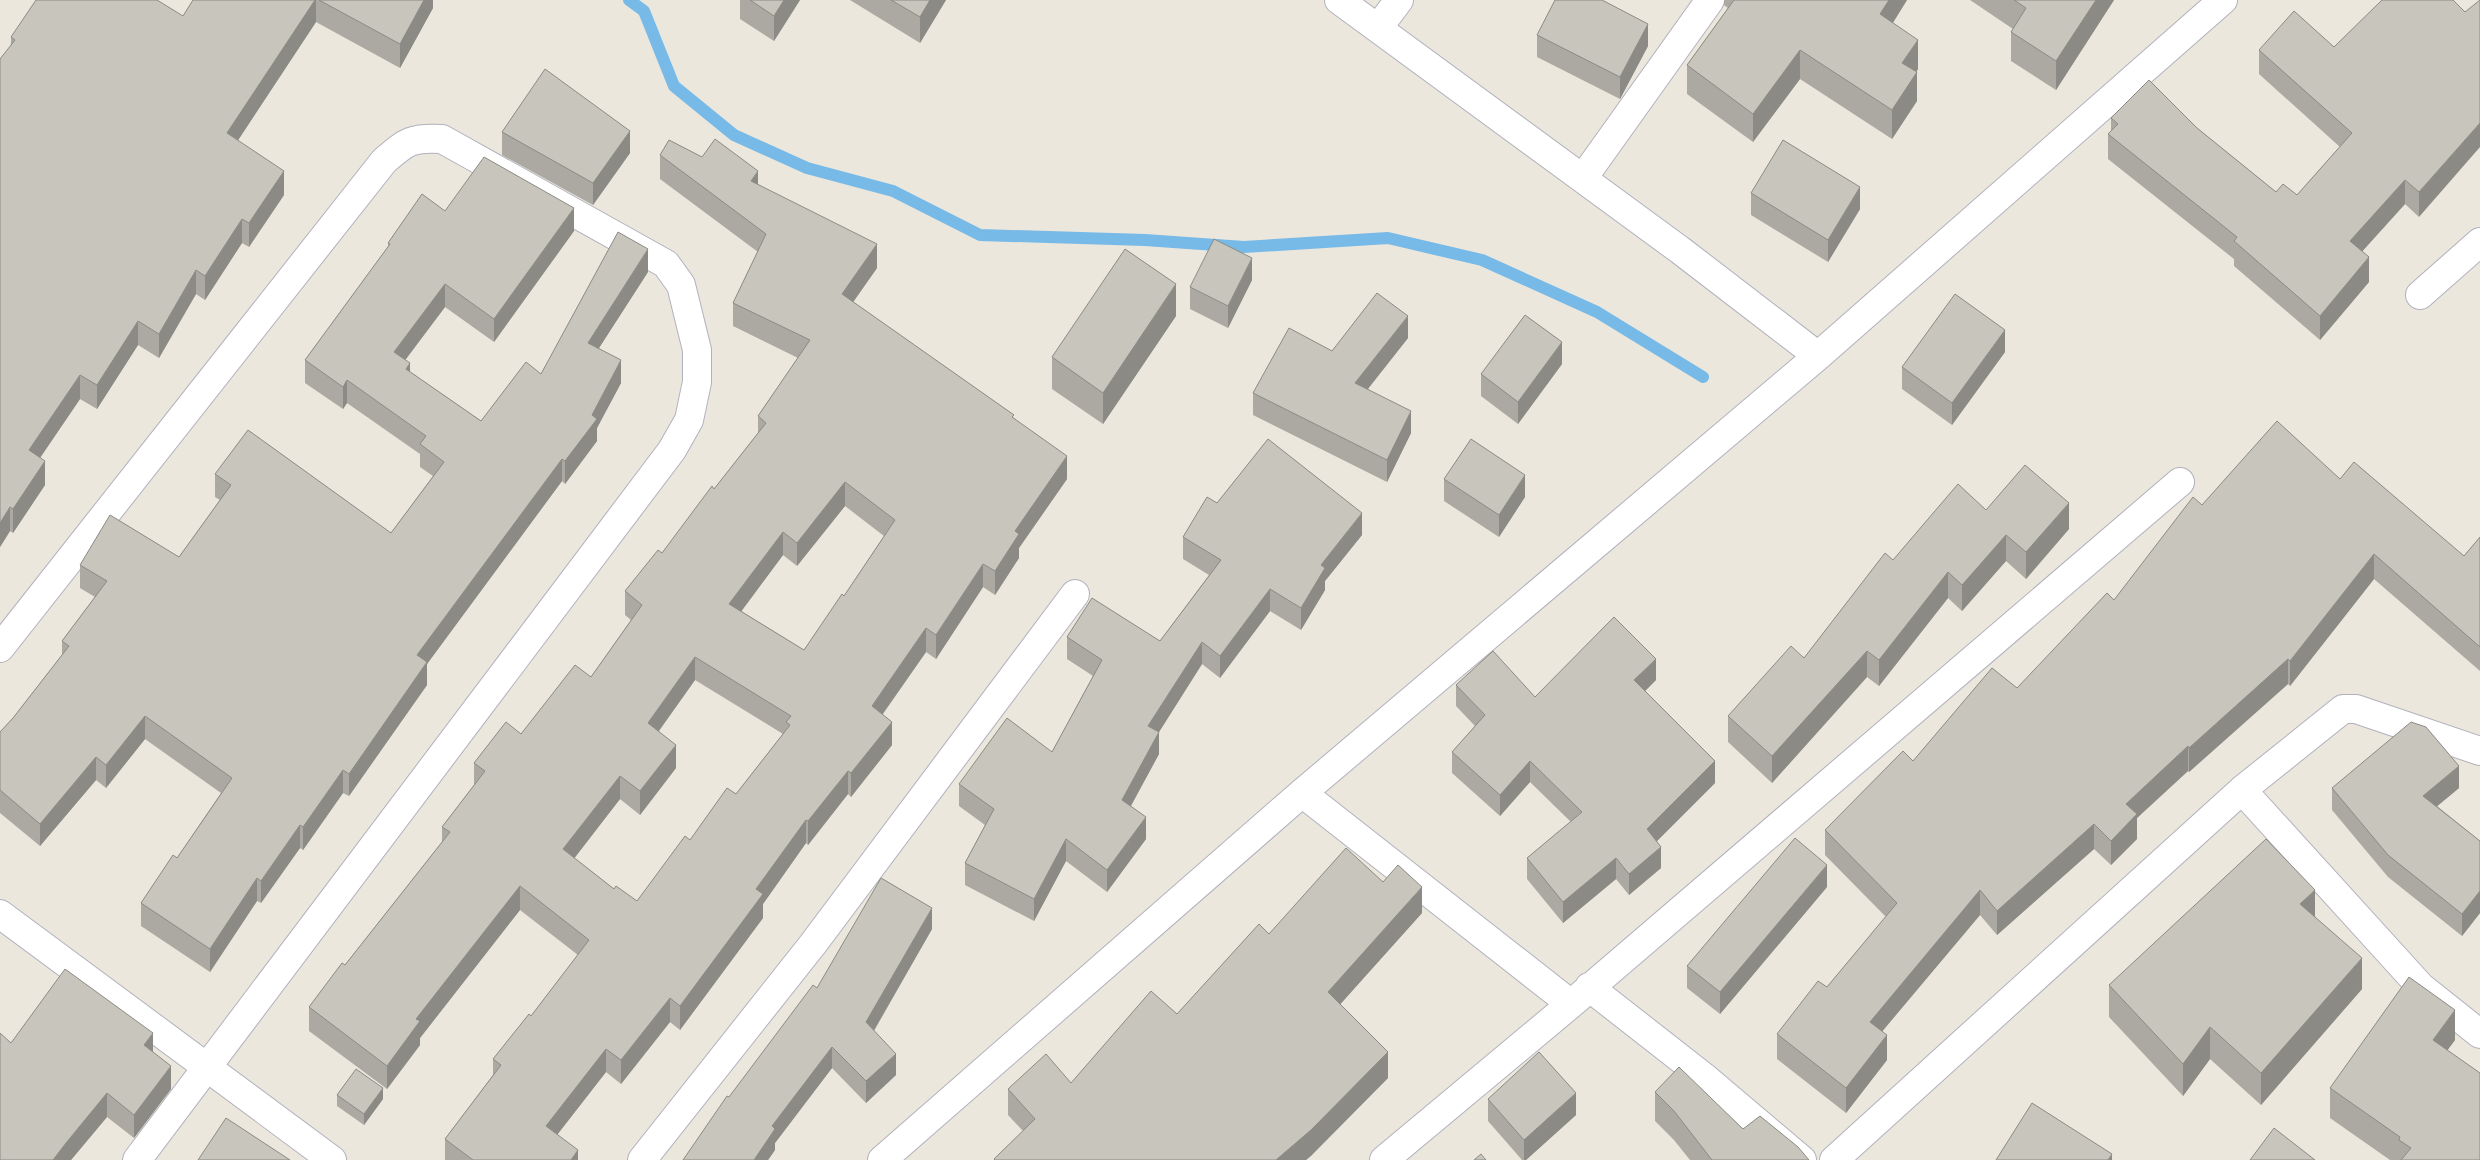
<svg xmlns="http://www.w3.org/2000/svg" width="2480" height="1160" font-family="'Archivo Narrow',sans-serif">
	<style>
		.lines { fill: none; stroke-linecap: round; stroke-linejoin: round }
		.stream { stroke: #77b9e7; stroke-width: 12 }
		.street-casing { stroke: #b1b1bd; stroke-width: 30 }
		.street { stroke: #fff; stroke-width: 28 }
		.wall { fill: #aba9a2; fill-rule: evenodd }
		.shaded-wall { fill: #8b8a84 }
		.building { fill: #c7c5bc; stroke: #8b8a84; fill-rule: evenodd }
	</style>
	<rect width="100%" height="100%" fill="#ebe7dd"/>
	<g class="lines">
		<path class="stream" d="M629 0 644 11 674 86 734 135 807 168 893 191 980 235 1145 240 1244 247 1388 238 1482 260 1597 312 1703 377"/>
		<defs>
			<path id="street" d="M1339 0 1680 250 1818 356
				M1378 28 1399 0
				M1583 178 1710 0
				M2420 295 2480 242
				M0 648 384 161C406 142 411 137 442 139L666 264 681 285 697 350V382L689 420 672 450 137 1160
				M2242 790 2421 987 2480 1034
				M1302 793 1571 1004
				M0 914 332 1160
				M1589 987 1704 1077 1802 1160
				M642 1160 813 944 1075 594
				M882 1160 1302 793 1818 356 2223 0
				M1384 1160 1571 1004 2180 482
				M1834 1160 2242 790 2343 709H2356L2480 751"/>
		</defs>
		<use href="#street" class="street-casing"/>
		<use href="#street" class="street"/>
	</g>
	<path class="wall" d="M193 0H433V8L400 68 316 22 238 140 284 195 249 247 242 243 205 300 196 294 159 358 138 345 97 409 80 399 40 458 45 485 13 533 10 531 0 547 11 37 183 16Z
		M740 0H800L774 41 740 19Z
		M850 0H946L920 43Z
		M1724 0H1907L1893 23 1918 69 1916 72 1917 101 1892 139 1800 79 1753 142 1687 94V65L1728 8 1724 5Z
		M1970 0H2114L2056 90 2011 61V32L2013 29Z
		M2453 0 2419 217 2405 204 2362 251 2369 282 2320 340 2234 266V259L2108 159V134L2111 131V118L2197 128 2276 192 2297 195 2340 147 2259 74V50L2334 47Z
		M1537 35 1648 46 1620 99 1537 57Z
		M502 132 630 153 593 205 502 155Z
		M660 155 758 184 877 268 853 302 1014 418 1067 479 1019 548V558L995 595 983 587 936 659 926 652 883 714 892 745 851 797 848 794 808 845 806 843 763 904V918L680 1030 670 1022 621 1084 606 1072 557 1135 578 1160H445V1139L493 1075V1059L531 1016 578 955 520 910 420 1038V1045L387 1089 309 1031V1007L345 965 442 842V827L474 785V763L521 734 591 677 631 620 625 615V591L662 553 714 489 758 433V416L798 358 733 326V303L758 252 660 179ZM845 506 884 536 844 596 804 650 741 611 783 555 797 566ZM695 680 783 734 736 794 690 840 637 901 614 889 574 858 620 799 640 815 676 768 659 731Z
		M1751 193 1860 209 1828 262 1751 215Z
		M445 211 574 231 494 342 445 307 405 360 410 372 481 421 541 374 648 272 599 348 621 383 597 428V441L565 484 562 481 427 664V685L349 796 343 793 303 850 300 848 261 903 257 901 210 972 141 926V903L177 858 221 793 145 739 106 788 96 780 40 846 0 813V732L13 718 62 655V641L95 597 80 588V565L179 557 220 500 215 497V474L391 533 433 476 420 467V454L347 403 343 409 305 383V360L388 247V243Z
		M1252 280 1228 328 1190 309V287Z
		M1176 316 1103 424 1052 389V357Z
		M1408 338 1368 389 1411 433 1387 482 1253 415V393L1332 351Z
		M2005 352 1952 425 1902 389V367Z
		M1562 364 1518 424 1481 396V374Z
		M1444 479 1525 497 1499 537 1444 501Z
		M2340 479 2464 556 2480 537V671L2374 579 2290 686 2288 684 2189 772 2188 771 2137 818V839L2111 865 2094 849 1997 935 1980 915 1882 1031 1887 1060 1846 1113 1777 1059V1034L1827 987 1886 917 1825 855V830L1913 761 2017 688 2114 600 2202 505Z
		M1217 503 1362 535 1325 581V590L1301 630 1270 611 1220 678 1202 664 1159 732V754L1131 806 1146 839 1107 892 1066 861 1034 921 965 885V863L985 825 959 806V784L1052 752 1093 676 1067 659V637L1160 641 1209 575 1183 559V537Z
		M1986 510 2069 529 2026 579 2006 561 1962 611 1948 598 1879 686 1867 677 1772 783 1728 742V716L1804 658 1893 560Z
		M1656 680 1645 691 1715 783 1657 841 1661 868 1629 895 1616 879 1563 923 1527 879V858L1571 822 1530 782 1500 816 1452 773V752L1475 726 1456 706V685L1535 697Z
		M2332 788H2459L2437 806 2480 841V913L2462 936 2388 877 2332 810Z
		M1383 882 1422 913 1340 1004 1388 1078 1306 1160H994L1023 1131 1008 1115V1089L1071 1083 1177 1014 1269 934Z
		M1827 887 1720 1014 1687 988V966Z
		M2315 916 2362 989 2261 1105 2210 1059 2183 1096 2109 1017V985Z
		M932 929 874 1031 896 1075 866 1103 832 1068 775 1143V1150L768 1160H683L729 1097 817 988Z
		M2455 1040 2447 1050 2480 1160H2390L2330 1118V1088Z
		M11 1043 153 1052 171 1089 134 1138 107 1117 71 1160H0Z
		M1655 1092 1743 1129 1809 1160H1690L1674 1140 1655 1121Z
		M337 1095 383 1099 364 1125 337 1106Z
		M1488 1099 1576 1115 1526 1160H1522L1488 1121Z"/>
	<path class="shaded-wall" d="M315 0H316V22L227 157V133Z
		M424 0H433V8L400 68V44Z
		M784 0H800L774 41V16Z
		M930 0H946L920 43V17Z
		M1889 0H1907L1880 43V14Z
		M2096 0H2114L2056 90V61Z
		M1648 24V46L1620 99V77Z
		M1918 40V69L1902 92V63Z
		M1800 50V79L1753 142V114Z
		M1917 72V101L1892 139V110Z
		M2480 123V147L2419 217V192Z
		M630 131V153L593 205V183Z
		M284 171V195L249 247V223Z
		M758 171V195L751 181Z
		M2405 180V204L2350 265V241Z
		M1860 187V209L1828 262V240Z
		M574 208V231L494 342V319Z
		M242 219V243L205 300V276Z
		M877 244V268L842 318V294Z
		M648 249V272L588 365V343Z
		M2369 257V282L2320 340V316Z
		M1252 258V280L1228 328V306Z
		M196 270V294L159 358V334Z
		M445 284V307L394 375V352Z
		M1176 284V316L1103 424V393Z
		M1408 316V338L1355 405V383Z
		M138 321V345L97 409V385Z
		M2005 330V352L1952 425V403Z
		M1562 342V364L1518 424V402Z
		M621 360V383L597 428V441L565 484V461L592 415Z
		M410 363V386L406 369Z
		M80 375V399L29 474V450Z
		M347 380V403L343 409V387Z
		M1411 411V433L1387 482V460Z
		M1067 456V479L1019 548V558L995 595V571L1015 531Z
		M562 459V481L427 664V685L349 796V774L417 655Z
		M45 461V485L13 533V509Z
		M1525 475V497L1499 537V515Z
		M845 482V506L797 566V543Z
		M2069 503V529L2026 579V552Z
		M10 507V531L0 547V523Z
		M1362 513V535L1325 581V590L1301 630V608L1321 565Z
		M783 532V555L729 628V604Z
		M2006 535V561L1962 611V585Z
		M2374 554V579L2290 686V661Z
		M983 564V587L936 659V635Z
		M1948 572V598L1879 686V660Z
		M1270 589V611L1220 678V656Z
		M926 628V652L872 729V706Z
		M1202 642V664L1159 732V754L1122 822V800L1148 726Z
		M1867 651V677L1772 783V756Z
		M695 657V680L648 746V723Z
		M1656 659V680L1634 702V680Z
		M2288 659V684L2189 772V748Z
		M145 716V739L106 788V765Z
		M892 722V745L851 797V773Z
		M676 745V768L640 815V791Z
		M2188 746V771L2137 818V839L2111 865V841L2126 804Z
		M96 757V780L40 846V824Z
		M1530 761V782L1500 816V795Z
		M1715 761V783L1647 851V829Z
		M2459 766V788L2423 818V796Z
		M343 770V793L303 850V827Z
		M848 771V794L808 845V821Z
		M620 776V799L563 873V849Z
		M1146 817V839L1107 892V870Z
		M806 820V843L763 904V918L680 1030V1006L756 889Z
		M2094 824V849L1997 935V911Z
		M300 825V848L261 903V881Z
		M1066 839V861L1034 921V899Z
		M1661 847V868L1629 895V874Z
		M1616 858V879L1563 923V902Z
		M1827 865V887L1720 1014V992Z
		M257 878V901L210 972V949Z
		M520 886V910L420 1038V1045L387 1089V1066L416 1019Z
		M1422 887V913L1328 1018V992Z
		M1980 890V915L1870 1046V1022Z
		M2315 890V922L2300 904Z
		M2480 891V913L2462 936V914Z
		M932 908V929L866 1044V1022Z
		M2362 958V989L2261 1105V1073Z
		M670 998V1022L621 1084V1060Z
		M2455 1010V1040L2433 1070V1040Z
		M2210 1027V1059L2183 1096V1064Z
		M153 1033V1056L144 1045Z
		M1887 1035V1060L1846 1113V1088Z
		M832 1047V1068L775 1143V1150L768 1160H754L772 1126Z
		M606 1049V1072L546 1149V1126Z
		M1388 1052V1078L1311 1156 1306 1160H1276Z
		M896 1054V1075L866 1103V1081Z
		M171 1066V1089L134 1138V1115Z
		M383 1088V1099L364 1125V1114Z
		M107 1093V1117L71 1160H53L66 1143Z
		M1576 1093V1115L1526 1160H1524V1140Z
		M578 1150V1160H571Z
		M2112 1154V1160H2108Z"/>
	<path class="building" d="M36 0H157L183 16 193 0H315L227 133 284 171 249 223 242 219 205 276 196 270 159 334 138 321 97 385 80 375 29 450 45 461 13 509 10 507 0 523V59L15 40 11 37Z
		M319 0H424L400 44Z
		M750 0H784L774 16Z
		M891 0H930L920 17Z
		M1555 0H1602L1648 24 1620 77 1537 35Z
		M1734 0H1889L1880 14 1918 40 1902 63 1917 72 1892 110 1800 50 1753 114 1687 65Z
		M2014 0H2096L2056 61 2011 32 2026 8Z
		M2382 0H2453L2465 12 2480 0V123L2419 192 2405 180 2350 241 2369 257 2320 316 2234 241 2237 237 2108 134 2118 124 2111 118 2149 80 2197 128 2276 192 2283 184 2297 195 2352 133 2259 50 2294 11 2334 47Z
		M545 69 630 131 593 183 502 132Z
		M715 139 758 171 751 181 877 244 842 294 1014 415 1012 417 1067 456 1015 531 1019 534 995 571 983 564 936 635 926 628 872 706 892 722 851 773 848 771 808 821 806 820 756 889 763 894 680 1006 670 998 621 1060 606 1049 546 1126 578 1150 571 1160H473L445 1139 501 1065 493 1059 529 1014 531 1016 589 940 520 886 416 1019 420 1021 387 1066 309 1007 342 963 345 965 450 832 442 827 485 771 474 763 506 722 521 734 575 665 591 677 642 605 625 591 658 550 662 553 712 486 714 489 766 423 758 416 810 340 733 303 766 234 660 155 669 140 702 157ZM845 482 895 520 844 596 842 594 804 650 729 604 783 532 797 543ZM695 657 791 716 786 722 790 725 736 794 727 788 690 840 685 836 637 901 616 886 614 889 563 849 620 776 640 791 676 745 648 723Z
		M1783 140 1860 187 1828 240 1751 193Z
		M484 157 574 208 494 319 445 284 394 352 410 363 406 369 481 421 526 362 541 374 618 232 648 249 588 343 621 360 592 415 597 419 565 461 562 459 417 655 427 662 349 774 343 770 303 827 300 825 261 881 257 878 210 949 141 903 173 855 177 858 232 778 145 716 106 765 96 757 40 824 0 790V732L13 718 69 646 62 641 107 581 80 565 110 515 179 557 231 485 215 474 248 430 391 533 444 462 420 444 426 436 347 380 343 387 305 360 390 244 388 243 422 194 445 211Z
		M1214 239 1252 258 1228 306 1190 287Z
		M1125 249 1176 284 1103 393 1052 357Z
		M1377 293 1408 316 1355 383 1411 411 1387 460 1253 393 1289 328 1332 351Z
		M1955 294 2005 330 1952 403 1902 367Z
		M1525 315 1562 342 1518 402 1481 374Z
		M2277 421 2340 479 2354 462 2464 556 2480 537V647L2374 554 2290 661 2288 659 2189 748 2188 746 2126 804 2137 814 2111 841 2094 824 1997 911 1980 890 1870 1022 1887 1035 1846 1088 1777 1034 1818 981 1827 987 1897 903 1825 830 1903 751 1913 761 1992 668 2017 688 2107 593 2114 600 2193 497 2202 505Z
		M1268 439 1362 513 1321 565 1325 568 1301 608 1270 589 1220 656 1202 642 1148 726 1159 732 1122 800 1146 817 1107 870 1066 839 1034 899 965 863 994 809 959 784 1007 718 1052 752 1102 660 1067 637 1092 598 1160 641 1221 560 1183 537 1207 497 1217 503Z
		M1471 439 1525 475 1499 515 1444 479Z
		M2025 465 2069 503 2026 552 2006 535 1962 585 1948 572 1879 660 1867 651 1772 756 1728 716 1791 646 1804 658 1885 553 1893 560 1958 484 1986 510Z
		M1614 617 1656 659 1634 680 1715 761 1647 829 1661 847 1629 874 1616 858 1563 902 1527 858 1582 812 1530 761 1500 795 1452 752 1485 715 1456 685 1493 651 1535 697Z
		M2411 722 2426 727 2459 766 2423 796 2480 841V891L2462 914 2388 855 2332 788Z
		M1795 838 1827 865 1720 992 1687 966Z
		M2266 839 2315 890 2300 904 2362 958 2261 1073 2210 1027 2183 1064 2109 985Z
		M1346 848 1383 882 1398 865 1422 887 1328 992 1388 1052 1311 1130 1276 1160H995L994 1159 1035 1119 1008 1089 1046 1054 1071 1083 1151 991 1177 1014 1259 924 1269 934Z
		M881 878 932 908 866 1022 896 1054 866 1081 832 1047 772 1126 775 1129 754 1160H683L727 1096 729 1097 813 985 817 988Z
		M65 969 153 1033 144 1045 171 1066 134 1115 107 1093 66 1143 53 1160H0V1033L11 1043Z
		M2409 977 2455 1010 2433 1040 2480 1073V1160H2401L2411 1148 2399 1140 2400 1137 2330 1088Z
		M1539 1052 1576 1093 1524 1140 1488 1099Z
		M1679 1067 1743 1129 1760 1116 1798 1147 1809 1160H1712L1674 1111 1655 1092Z
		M356 1069 383 1088 364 1114 337 1095Z
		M2032 1103 2112 1154 2108 1160H1996Z
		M226 1118 290 1160H198Z
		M2274 1128 2315 1160H2250Z
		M1481 1154 1486 1160H1474Z"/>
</svg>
